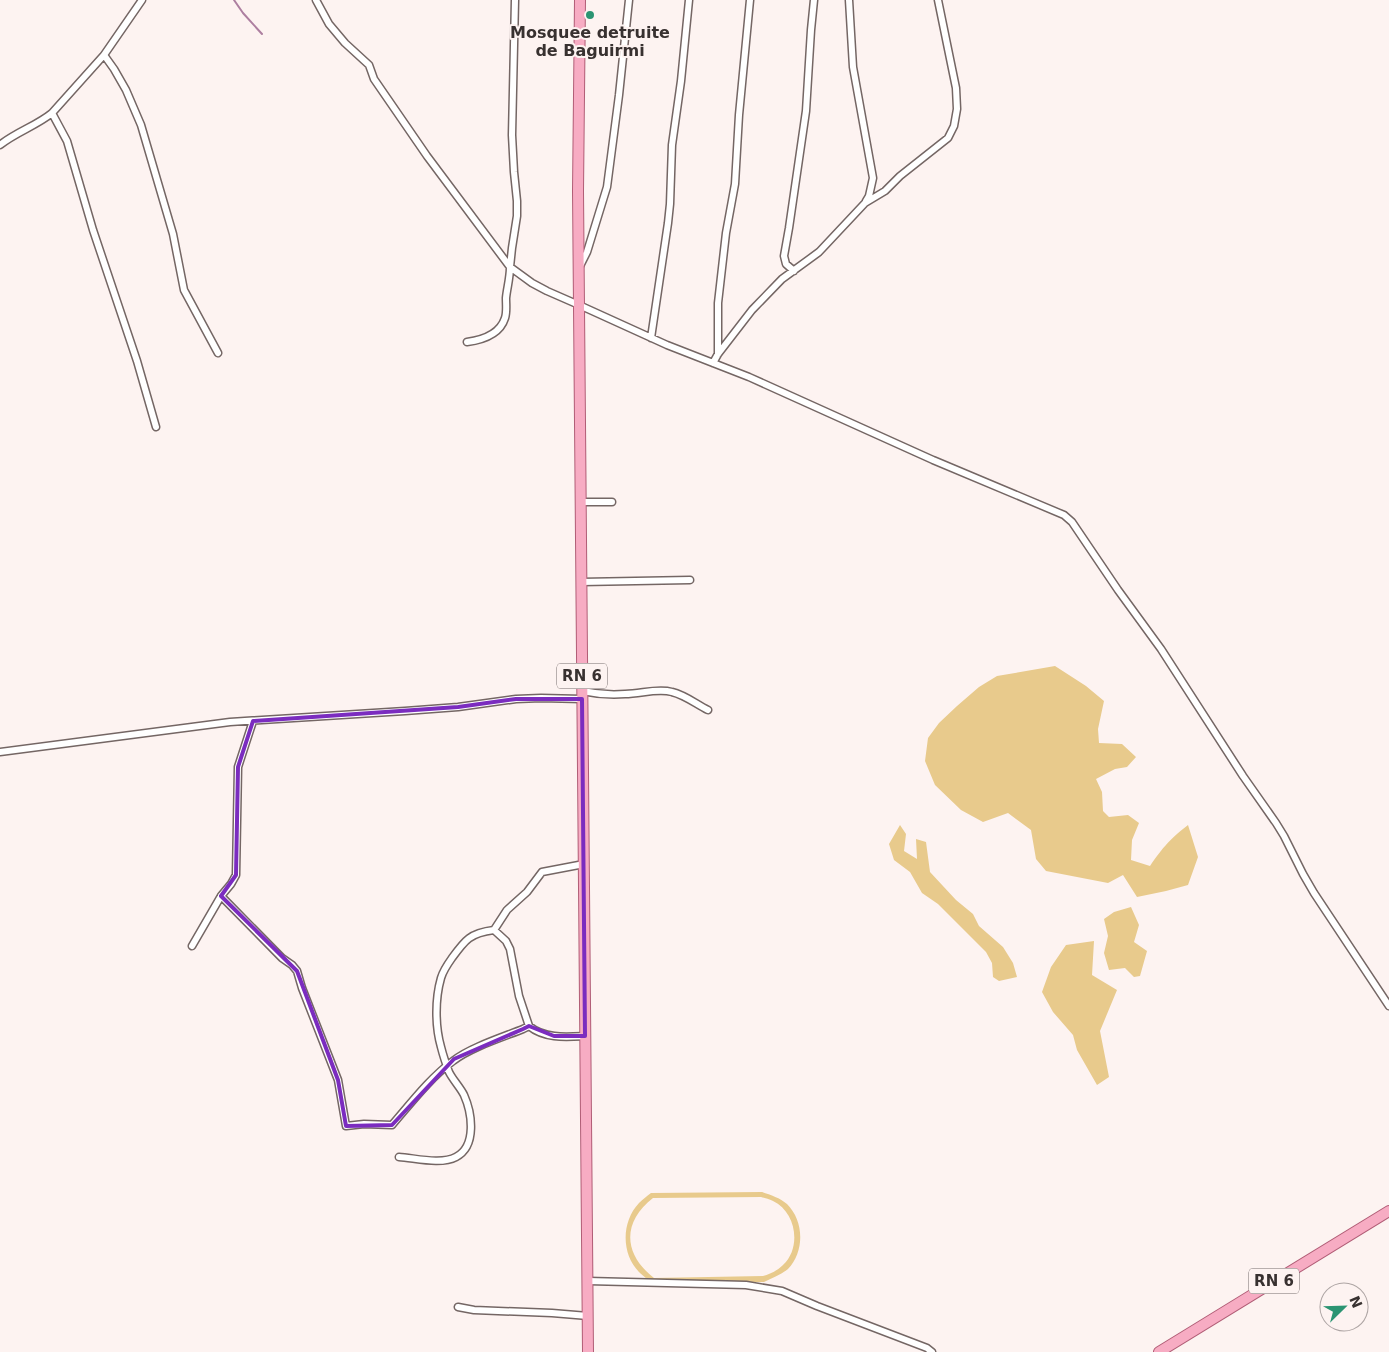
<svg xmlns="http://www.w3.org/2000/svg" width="1389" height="1352" font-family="'DejaVu Sans',sans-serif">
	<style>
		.green { fill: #e8ca8c; fill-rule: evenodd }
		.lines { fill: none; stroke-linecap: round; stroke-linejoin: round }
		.stream { stroke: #ad7fa0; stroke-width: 2 }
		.street-casing { stroke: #746664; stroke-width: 9 }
		.primary-casing { stroke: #b15d76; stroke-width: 12 }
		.street { stroke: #fff; stroke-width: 6 }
		.primary { stroke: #f7acc3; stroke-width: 10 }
		.marked { fill: none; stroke: #7b2cbf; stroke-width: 4; stroke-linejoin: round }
		.poi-dot { fill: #2b9472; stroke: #fdf3f1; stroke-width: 2 }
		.labels { text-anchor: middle; stroke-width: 4; stroke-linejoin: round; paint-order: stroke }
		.shield { fill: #fdf3f1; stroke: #736b6a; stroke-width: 1 }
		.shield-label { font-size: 15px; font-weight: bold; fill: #383130 }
		.poi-label { font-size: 16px; font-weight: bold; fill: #383130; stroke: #fdf3f1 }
	</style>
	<rect width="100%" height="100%" fill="#fdf3f1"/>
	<path class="green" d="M1055 666 1086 686 1104 701 1098 729 1099 743 1122 744 1136 757 1127 767 1115 769 1096 779 1102 792 1103 811 1109 817 1128 815 1139 823 1132 840 1131 860 1150 866C1163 847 1171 838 1188 825L1198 857 1188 885 1166 891 1137 897 1123 875 1108 883 1046 871 1036 859 1031 830 1008 813 983 822 961 810 935 785 925 761 928 738 939 723 957 706 979 687 997 676Z
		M900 825 906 834 904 851 917 859 916 839 926 842 930 872 956 900 973 914 979 926 1003 947 1013 963 1017 977 999 981 993 977 992 963 986 952 938 904 922 893 910 872 894 860 889 844Z
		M1131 907 1139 925 1134 942 1147 951 1140 976 1134 977 1125 968 1109 970 1104 953 1108 936 1104 919 1114 912Z
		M1094 941 1092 975 1117 990 1100 1031 1109 1077 1097 1085 1077 1050 1073 1035 1053 1012 1042 992 1051 967 1066 945Z
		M762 1192C771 1195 780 1198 787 1204 804 1221 805 1251 788 1269 781 1275 772 1278 764 1282L653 1283C649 1280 644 1277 640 1273 621 1255 621 1222 639 1203 643 1199 647 1196 651 1193ZM761 1197C765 1198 769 1199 773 1201 796 1212 802 1247 783 1265 777 1271 770 1274 763 1276L654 1278C623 1254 622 1222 653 1198Z"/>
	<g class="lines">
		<path class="stream" d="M234 0 243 13 262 34"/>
		<defs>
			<path id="street" d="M316 0 329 24 345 43 369 65 374 79 427 156 510 267C510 278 507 288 506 298 506 305 507 312 505 318 500 334 482 340 467 342
				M515 0 512 135 514 172 517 201V216L512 248 510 267 532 283 547 291 579 305 667 345 749 377 933 460 1064 515 1072 522 1118 590 1161 649 1243 776 1276 823 1284 836 1303 874 1314 893 1389 1006
				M849 0 853 67 873 178 869 196 866 201
				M104 55 114 69 126 90 141 125 173 234 184 290 218 353
				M52 113 67 141 93 230 137 361 156 427
				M0 145C16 132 36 126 52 113L104 55 142 0
				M580 266 587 252 607 187 619 95 629 0
				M794 271 786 264 784 256 789 228 806 111 811 30 814 0
				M651 338 668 223 670 204 672 145 681 81 689 0
				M718 354V303L726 233 735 184 739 115 750 0
				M713 363 718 354 752 310 782 279 819 252 865 203 885 191 900 176 948 138 954 126 957 109 956 88 938 0
				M581 502H612
				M581 582 690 580
				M582 691C596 694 611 695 625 694 641 694 657 688 672 692 685 695 696 704 708 710
				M0 752 230 722 405 711 458 707 516 699 541 698 582 699
				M221 896 282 958 292 965 297 971 302 988 338 1080 346 1126 364 1124 392 1125C411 1103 430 1078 453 1061 469 1048 503 1037 523 1029L529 1026C545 1039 566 1037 585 1036
				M494 930 507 910 527 892 542 872 584 864
				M192 946 221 896 231 884 236 875 238 767 253 721
				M399 1157C415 1158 441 1165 456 1157 477 1146 472 1113 464 1095 460 1087 453 1080 449 1072 446 1064 443 1055 441 1047 435 1026 435 999 441 978 443 971 447 965 452 958 465 940 470 933 494 930L506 941 510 949 519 996 529 1026
				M588 1281 746 1285 782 1291 817 1306 927 1348 932 1352
				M458 1307 474 1310 552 1313 588 1316"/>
			<path id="primary" d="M580 0 578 191 588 1352
				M1159 1352 1389 1211"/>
		</defs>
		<use href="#street" class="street-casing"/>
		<use href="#primary" class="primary-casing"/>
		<use href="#street" class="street"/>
		<use href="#primary" class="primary"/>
	</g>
	<path class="marked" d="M516 699H582L585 1036H554L529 1026 523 1029 454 1059 392 1125 346 1126 338 1080 297 971 221 896 236 875 238 767 253 721 458 707Z"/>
	<circle class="poi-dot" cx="590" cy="15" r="5"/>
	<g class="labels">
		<g class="shield">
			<rect x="557" y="663.5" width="50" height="25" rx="4"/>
			<rect x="1249" y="1268.5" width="50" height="25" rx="4"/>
		</g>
		<g class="shield-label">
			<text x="582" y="681">RN 6</text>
			<text x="1274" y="1286">RN 6</text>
		</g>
		<g class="poi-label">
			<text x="590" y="38">Mosquee detruite<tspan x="590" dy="18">de Baguirmi</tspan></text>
		</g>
	</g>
	<g transform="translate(1344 1307) rotate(67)"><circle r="24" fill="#fdf3f1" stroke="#aea5a4"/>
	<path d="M0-4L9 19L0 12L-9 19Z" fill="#2b9472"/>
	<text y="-8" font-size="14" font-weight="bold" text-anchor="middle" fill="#383130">N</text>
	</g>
</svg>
